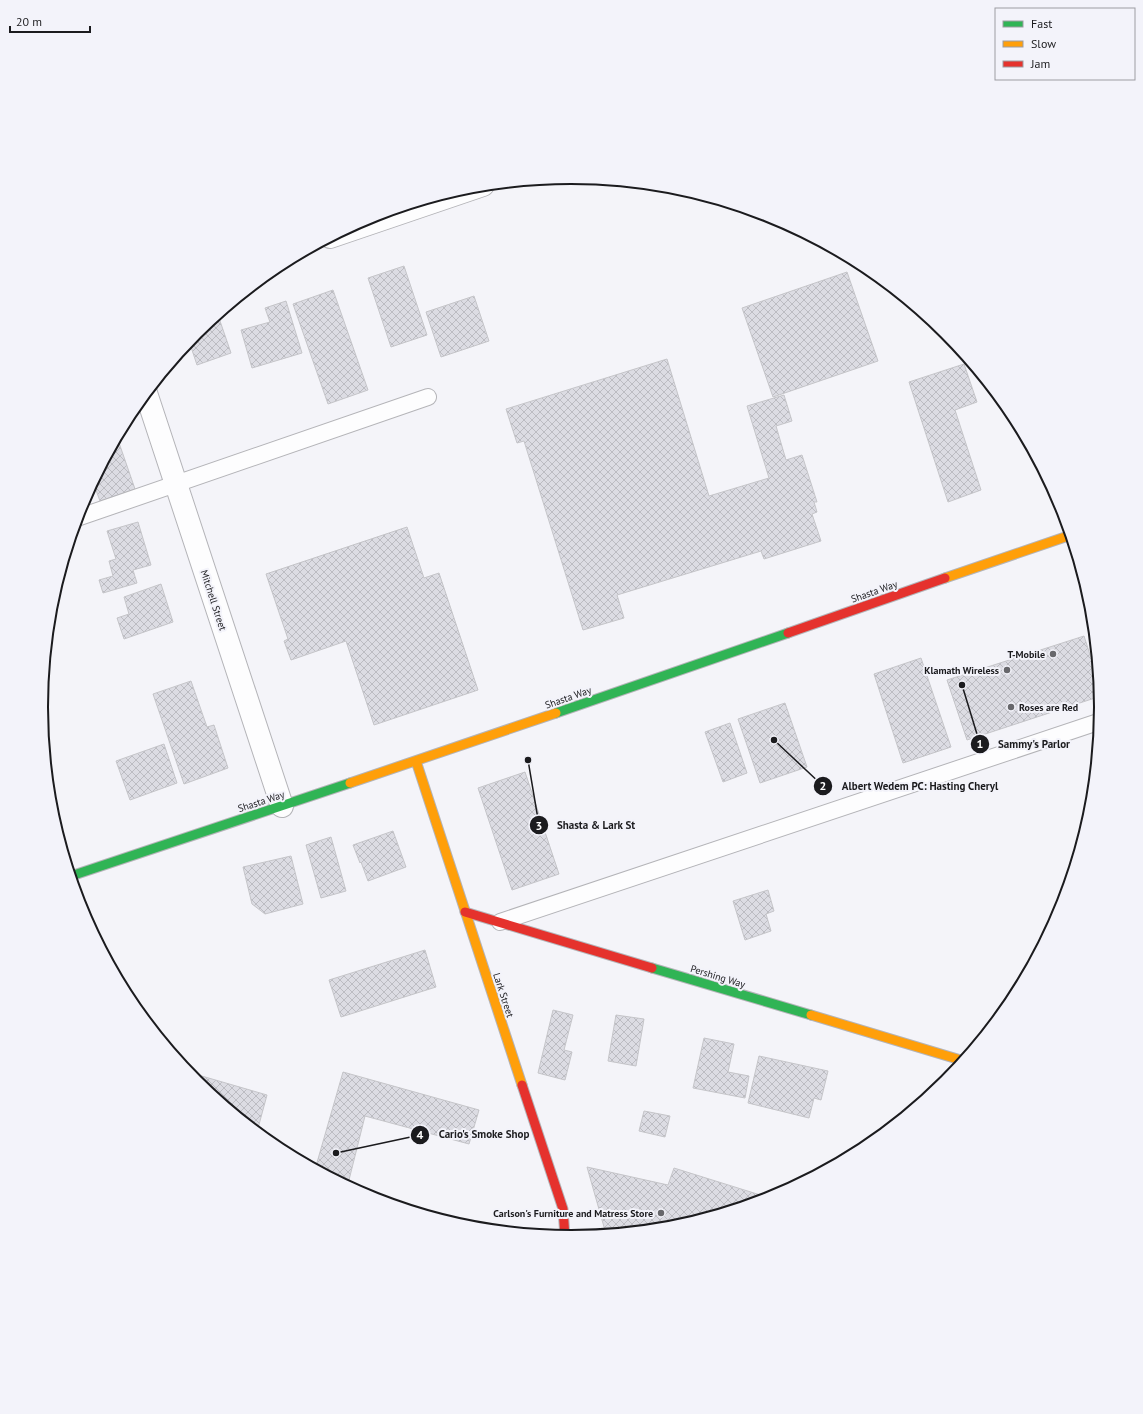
<svg xmlns="http://www.w3.org/2000/svg" width="1143" height="1414" font-family="'PT Sans',sans-serif">
	<style>
		.building { fill: url(#building-cross-hatch); stroke: #c5c5c9 }
		.lines { fill: none; stroke-linecap: round; stroke-linejoin: round }
		.lane-casing { stroke: #b4b4b8; stroke-width: 18 }
		.street-casing { stroke: #b4b4b8; stroke-width: 24 }
		.fast-casing { stroke: #b4b4b8; stroke-width: 11 }
		.slow-casing { stroke: #b4b4b8; stroke-width: 11 }
		.jam-casing { stroke: #b4b4b8; stroke-width: 11 }
		.lane { stroke: #fdfdfe; stroke-width: 16 }
		.street { stroke: #fdfdfe; stroke-width: 22 }
		.fast { stroke: #30b455; stroke-width: 9 }
		.slow { stroke: #ff9f0a; stroke-width: 9 }
		.jam { stroke: #e5322d; stroke-width: 9 }
		.poi-dot { fill: #67676b; stroke: #f3f3fa; stroke-width: 1.5 }
		.labels { text-anchor: middle; stroke-width: 4; stroke-linejoin: round; paint-order: stroke }
		.street-label { font-size: 10px; fill: #1b1b1e; stroke: #f3f3fa }
		.poi-label { font-size: 10px; font-weight: bold; fill: #1b1b1e; stroke: #f3f3fa; text-anchor: end }
		.rim { fill: none; stroke: #1b1b1e; stroke-width: 2 }
		.leader { fill: none; stroke: #1b1b1e; stroke-width: 1.5 }
		.callout-dot { fill: #1b1b1e; stroke: #f3f3fa; stroke-width: 1.5 }
		.mark-label { font-size: 12px; text-anchor: middle; font-weight: bold; fill: #fff }
		.callout-label { font-size: 11px; text-anchor: middle; font-weight: bold; fill: #1b1b1e; stroke: #f3f3fa; stroke-width: 4; stroke-linejoin: round; paint-order: stroke }
	</style>
	<defs>
		<pattern id="building-cross-hatch" width="8" height="8" patternUnits="userSpaceOnUse"><rect width="8" height="8" fill="#dcdce3"/><path d="M0 0l8 8M0 8l8-8" fill="none" stroke="#bcbcc2"/></pattern>
	</defs>
	<rect width="100%" height="100%" fill="#f4f4f9"/>
	<path class="building" d="M404 266 427 335 391 347 368 278Z
		M847 272 878 361 773 397 742 308Z
		M333 290 368 390 328 404 293 304Z
		M474 296 489 341 441 357 426 312Z
		M286 301 302 353 252 368 241 330 270 322 265 308Z
		M219 318 231 353 197 365 189 341 197 332 209 321Z
		M667 359 709 496 769 478 747 406 784 395 792 421 776 426 786 460 802 455 817 502H814L817 512 812 514 821 541 764 559 761 551 617 595 624 618 583 630 524 441 517 443 506 409Z
		M964 364 977 402 955 410 981 490 948 502 909 382Z
		M117 437 135 489 100 501 93 482Z
		M138 522 151 565 133 570 137 583 103 593 99 580 113 576 109 561 116 559 107 531Z
		M407 527 424 578 439 573 478 690 374 725 346 641 291 660 284 641 288 639 266 574Z
		M161 584 173 622 124 639 117 618 129 614 124 597Z
		M1084 636 1100 686 1101 696 967 740 947 680Z
		M921 658 951 747 903 763 874 674Z
		M191 681 207 727 214 725 228 768 184 784 153 694Z
		M785 703 807 767 760 783 738 719Z
		M730 723 747 773 723 782 705 732Z
		M164 744 177 783 130 800 116 761Z
		M525 772 559 874 512 890 478 788Z
		M393 831 406 867 368 881 361 862 360 863 353 845Z
		M331 837 346 891 321 898 306 845Z
		M291 856 303 904 265 914 252 904 243 867Z
		M768 890 774 911 766 914 771 931 745 940 733 901Z
		M425 950 436 987 341 1017 329 980Z
		M553 1010 573 1015 564 1050 572 1052 565 1080 538 1073Z
		M616 1015 644 1019 636 1066 608 1061Z
		M704 1038 734 1044 728 1072 749 1076 745 1098 693 1088Z
		M759 1056 828 1071 821 1100 814 1098 809 1118 748 1103Z
		M188 1072 267 1095 257 1132 196 1082Z
		M343 1072 479 1110 469 1144 365 1116 349 1180 316 1166Z
		M644 1111 670 1116 665 1137 639 1131Z
		M587 1167 668 1185 674 1168 770 1198 675 1227 606 1234Z"/>
	<g class="lines">
		<defs>
			<path id="lane" d="M77 518 428 397
				M500 922 1101 721"/>
			<path id="street" d="M330 237 483 185
				M146 393 282 806"/>
			<path id="fast" d="M556 713 788 633
				M71 876 350 783
				M652 968 811 1015"/>
			<path id="slow" d="M945 578 1071 535
				M416 761 522 1085
				M350 783 556 713
				M811 1015 964 1061"/>
			<path id="jam" d="M788 633 945 578
				M465 912 652 968
				M522 1085 563 1209 565 1237"/>
		</defs>
		<use href="#lane" class="lane-casing"/>
		<use href="#street" class="street-casing"/>
		<use href="#fast" class="fast-casing"/>
		<use href="#slow" class="slow-casing"/>
		<use href="#jam" class="jam-casing"/>
		<use href="#lane" class="lane"/>
		<use href="#street" class="street"/>
		<use href="#fast" class="fast"/>
		<use href="#slow" class="slow"/>
		<use href="#jam" class="jam"/>
	</g>
	<g class="poi-dot">
		<circle cx="1053" cy="654" r="4"/>
		<circle cx="1007" cy="670" r="4"/>
		<circle cx="1011" cy="707" r="4"/>
		<circle cx="661" cy="1213" r="4"/>
	</g>
	<g class="labels">
		<g class="street-label">
			<text transform="translate(874 591) rotate(-19)" y="4">Shasta Way</text>
			<text transform="translate(214 600) rotate(72)" y="4">Mitchell Street</text>
			<text transform="translate(568 697) rotate(-19)" y="4">Shasta Way</text>
			<text transform="translate(261 801) rotate(-18)" y="4">Shasta Way</text>
			<text transform="translate(718 976) rotate(17)" y="4">Pershing Way</text>
			<text transform="translate(504 995) rotate(72)" y="4">Lark Street</text>
		</g>
		<g class="poi-label">
			<text x="1045" y="658">T-Mobile</text>
			<text x="999" y="674">Klamath Wireless</text>
			<text x="1019" y="711" text-anchor="start">Roses are Red</text>
			<text x="653" y="1217">Carlson's Furniture and Matress Store</text>
		</g>
	</g>
	<path d="M0 0H1143V1414H0ZM48 707a523 523 0 1 1 1046 0a523 523 0 1 1-1046 0Z" fill="#f3f3fa" fill-rule="evenodd"/>
	<path class="rim" d="M48 707a523 523 0 1 1 1046 0a523 523 0 1 1-1046 0Z"/>
	<path class="leader" d="M962 685L980 744M774 740L823 786M528 760L539 825M336 1153L420 1135"/>
	<g class="callout-dot">
		<circle cx="962" cy="685" r="4"/>
		<circle cx="774" cy="740" r="4"/>
		<circle cx="528" cy="760" r="4"/>
		<circle cx="336" cy="1153" r="4"/>
		<circle cx="980" cy="744" r="10"/>
		<circle cx="823" cy="786" r="10"/>
		<circle cx="539" cy="825" r="10"/>
		<circle cx="420" cy="1135" r="10"/>
	</g>
	<g class="mark-label">
		<text x="980" y="748">1</text>
		<text x="823" y="790">2</text>
		<text x="539" y="830">3</text>
		<text x="420" y="1139">4</text>
	</g>
	<g class="callout-label">
		<text x="1034" y="748">Sammy's Parlor</text>
		<text x="920" y="790">Albert Wedem PC: Hasting Cheryl</text>
		<text x="596" y="829">Shasta &amp; Lark St</text>
		<text x="484" y="1138">Cario's Smoke Shop</text>
	</g>
	<rect x="995" y="8" width="140" height="72" fill="#f3f3fa" stroke="#9d9da2"/>
	<rect x="1003" y="21" width="20" height="6" fill="#30b455" stroke="#9d9da2"/>
	<text x="1031" y="28" font-size="12" fill="#1b1b1e">Fast</text>
	<rect x="1003" y="41" width="20" height="6" fill="#ff9f0a" stroke="#9d9da2"/>
	<text x="1031" y="48" font-size="12" fill="#1b1b1e">Slow</text>
	<rect x="1003" y="61" width="20" height="6" fill="#e5322d" stroke="#9d9da2"/>
	<text x="1031" y="68" font-size="12" fill="#1b1b1e">Jam</text>
	<path d="M10 26v6h80v-6" fill="none" stroke="#1b1b1e" stroke-width="2"/>
	<text x="16" y="26" font-size="12" fill="#1b1b1e" stroke="#f3f3fa" stroke-width="3" paint-order="stroke">20 m</text>
</svg>
